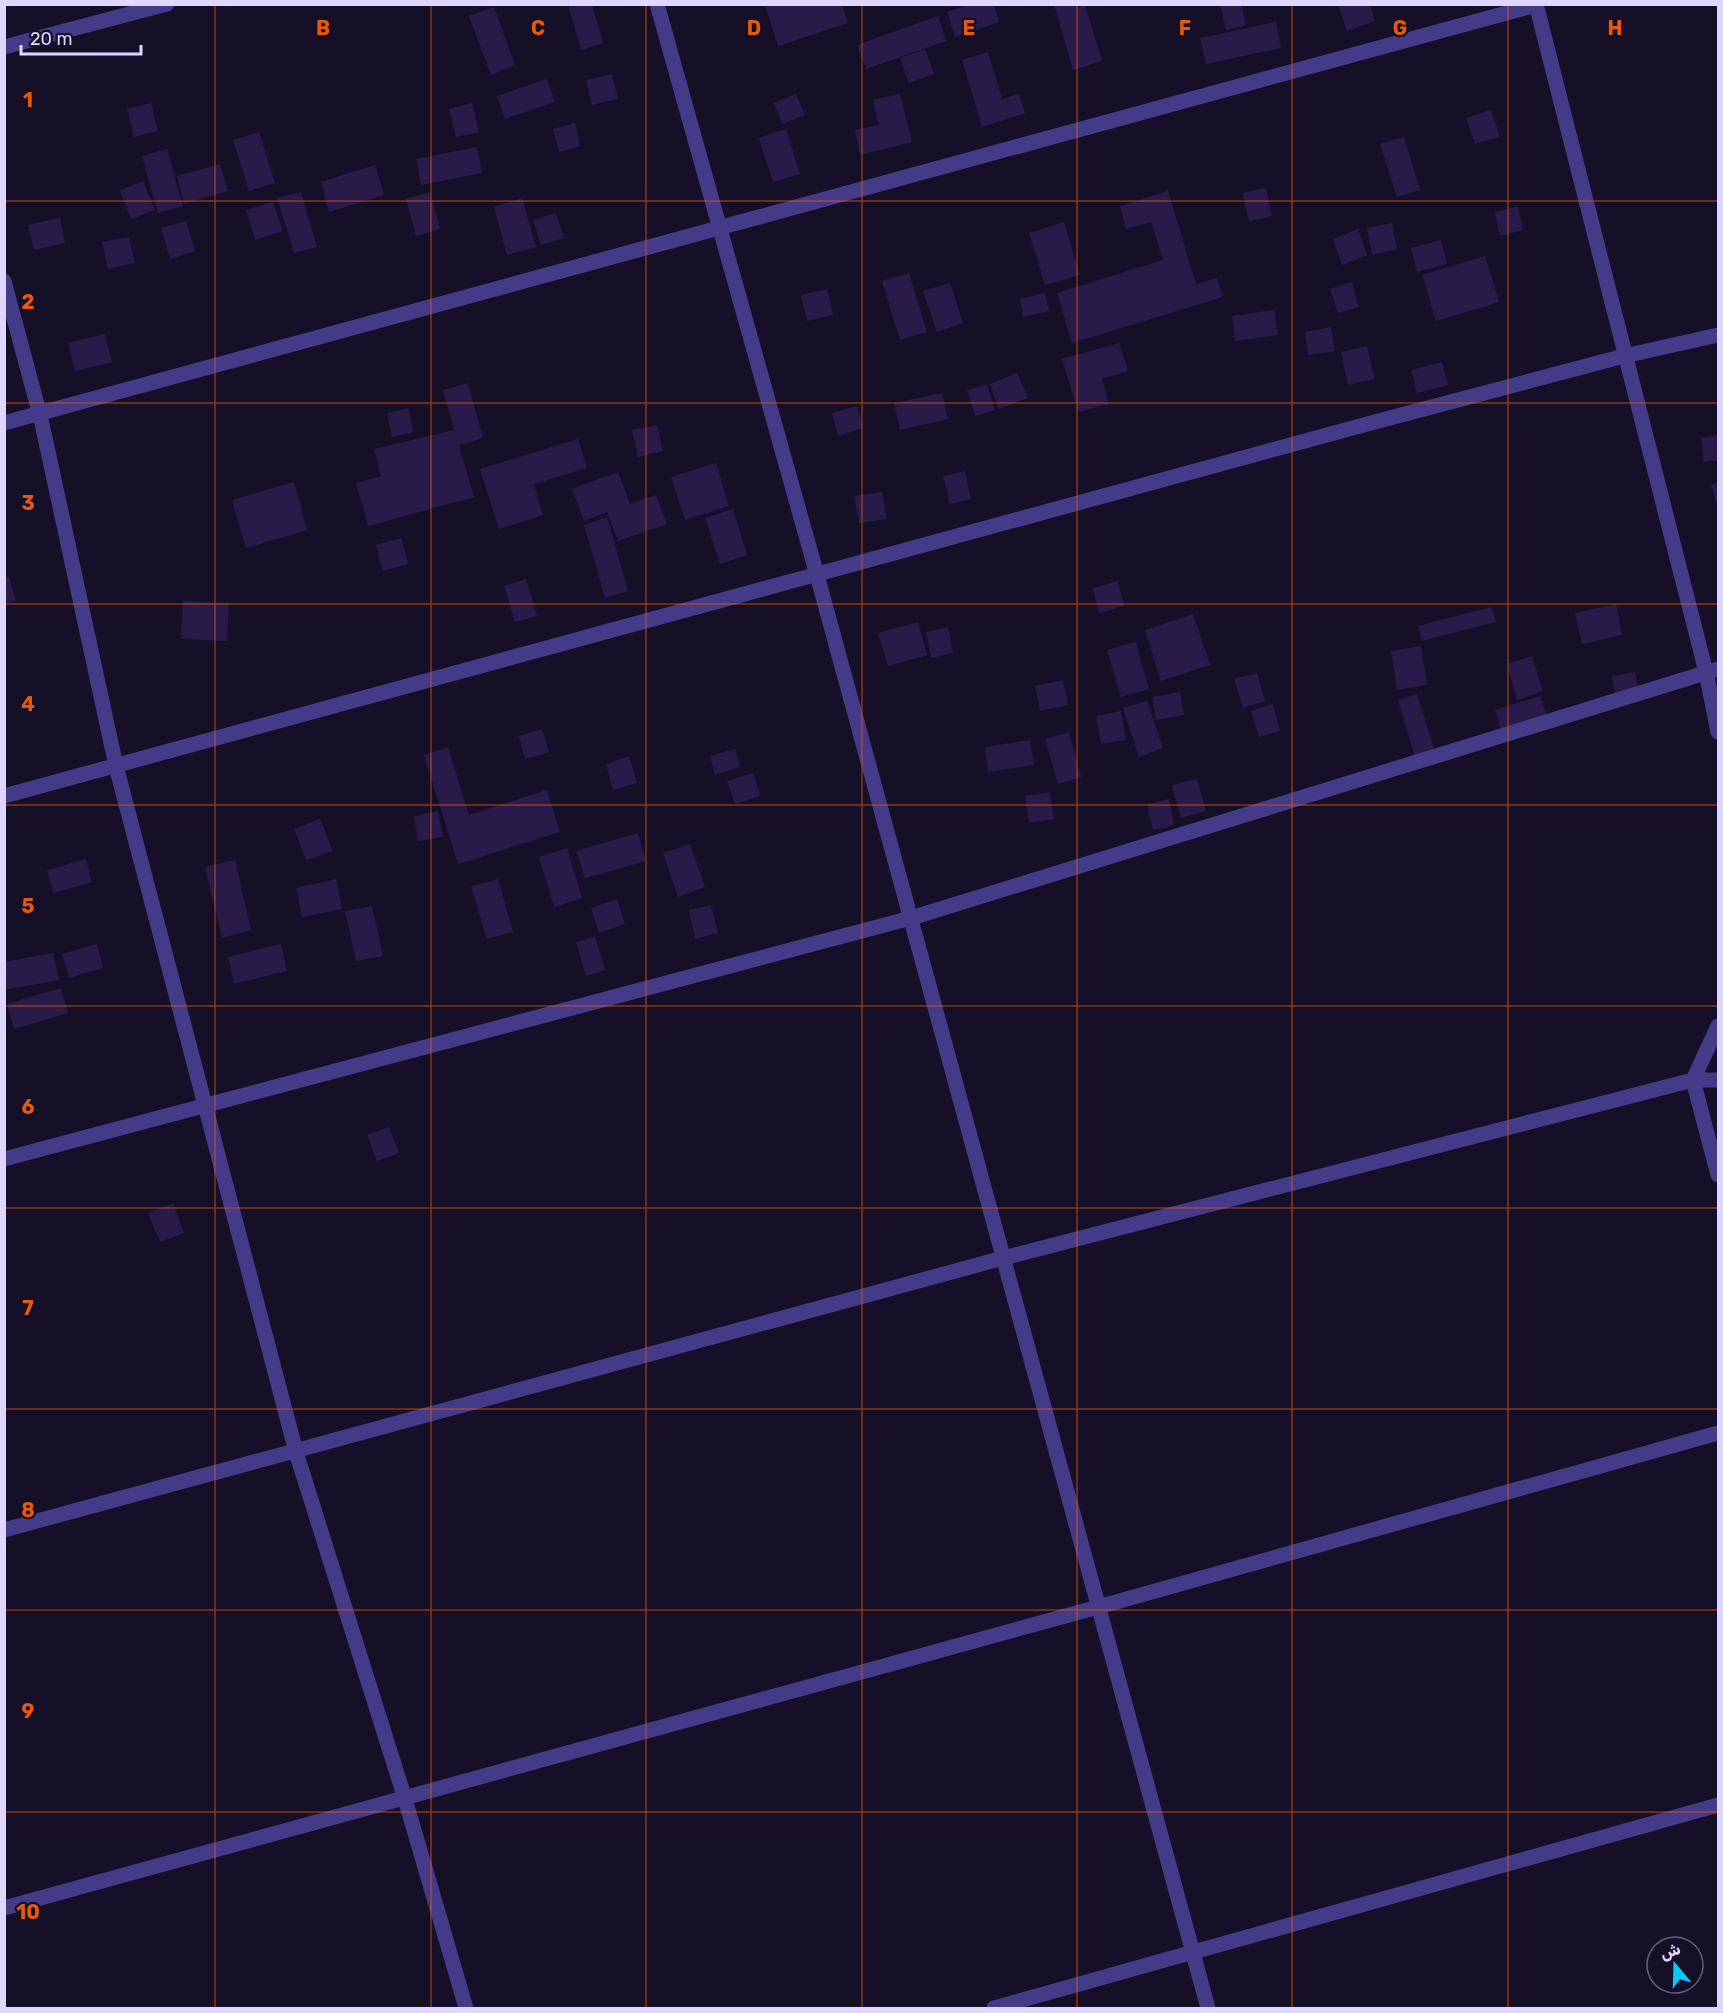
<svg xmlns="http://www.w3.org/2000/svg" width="1723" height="2013" font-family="Rubik,'Noto Naskh Arabic',sans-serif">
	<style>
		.building { fill: #291b49 }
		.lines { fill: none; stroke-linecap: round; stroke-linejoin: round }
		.street { stroke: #453a88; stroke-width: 15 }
		.grid { fill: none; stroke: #e8590c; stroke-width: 1.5; stroke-opacity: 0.55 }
		.grid-label { font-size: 20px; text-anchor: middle; font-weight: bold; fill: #e8590c; stroke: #160f28; stroke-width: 4.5; stroke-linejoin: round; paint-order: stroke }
	</style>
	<rect width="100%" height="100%" fill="#160f28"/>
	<path class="building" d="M568 4H592L603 43 581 50Z
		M970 4H994L999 22 955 37 947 12Z
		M1054 4H1077L1078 8 1085 5 1102 61 1073 70Z
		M1220 4H1241L1246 25 1226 30Z
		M1338 4H1370L1375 21 1347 31Z
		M765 5H842L848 23 778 46Z
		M494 7 515 65 491 75 469 16Z
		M938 16 946 41 866 69 857 45Z
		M1276 22 1281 48 1206 64 1200 38Z
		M925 49 934 74 909 83 900 58Z
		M988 52 1002 99 1019 94 1025 113 982 127 962 60Z
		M612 74 618 99 592 105 586 80Z
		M547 79 555 102 505 119 497 96Z
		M796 94 805 115 782 124 774 103Z
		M900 94 912 142 860 155 855 130 879 125 873 100Z
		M151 103 158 131 134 137 127 109Z
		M472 103 479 132 456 137 449 109Z
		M1491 110 1500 137 1475 144 1466 118Z
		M575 123 580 146 559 152 553 129Z
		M786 129 800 174 773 182 759 138Z
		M259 132 275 183 249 191 233 140Z
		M1404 137 1420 190 1397 197 1380 144Z
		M477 147 482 173 421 185 416 159Z
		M167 149 183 206 158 213 142 156Z
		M220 164 228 191 184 204 177 176Z
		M375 165 384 195 329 212 321 182Z
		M143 181 155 210 131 219 120 190Z
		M1266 188 1272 216 1249 221 1242 193Z
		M1168 191 1196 284 1217 278 1223 297 1072 343 1057 293 1163 260 1151 222 1126 229 1120 206Z
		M301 192 317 247 294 253 277 198Z
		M430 192 440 229 416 236 406 199Z
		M522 198 536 247 507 255 494 207Z
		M273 202 283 231 255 240 246 210Z
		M1518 206 1523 230 1500 236 1495 212Z
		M556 213 564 238 541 245 533 220Z
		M60 218 65 243 34 250 28 225Z
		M186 221 195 251 170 259 161 228Z
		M1064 222 1080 275 1045 285 1029 233Z
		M1392 223 1397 249 1372 255 1367 228Z
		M1358 229 1367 255 1342 265 1333 239Z
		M129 237 135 263 108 269 102 242Z
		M1441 240 1447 264 1417 272 1411 248Z
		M1485 256 1499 302 1436 321 1422 275Z
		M909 273 927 332 900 340 882 281Z
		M1352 282 1359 307 1338 313 1330 289Z
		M950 283 963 323 937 332 923 291Z
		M827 289 833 315 807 321 801 295Z
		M1045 293 1049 311 1023 317 1020 299Z
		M1274 310 1278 335 1235 341 1232 316Z
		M1331 327 1335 351 1308 355 1305 332Z
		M105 334 112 362 75 371 68 343Z
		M1119 343 1128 371 1102 379 1109 404 1078 412 1062 359Z
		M1367 346 1375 379 1348 385 1341 352Z
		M1442 362 1448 385 1417 393 1411 370Z
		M1017 373 1028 398 999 409 990 384Z
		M468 383 483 438 459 445 474 497 368 526 356 483 381 476 374 449 454 430 443 390Z
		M987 384 995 410 975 416 967 390Z
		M942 393 948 419 900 430 894 403Z
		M857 406 863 428 838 436 832 413Z
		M408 408 414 432 392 437 387 413Z
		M657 425 663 451 638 457 632 430Z
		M1718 435V460L1704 462 1701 438Z
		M578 439 587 468 534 484 543 515 499 529 480 469Z
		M716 463 729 506 685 520 671 477Z
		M965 471 971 499 950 504 943 476Z
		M618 472 630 504 656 495 667 524 618 541 607 512 584 521 572 489Z
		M294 482 307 530 246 548 232 500Z
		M1718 482V508L1711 485Z
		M882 492 887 519 859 523 854 496Z
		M733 509 747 555 720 564 705 518Z
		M607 517 628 591 605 598 584 525Z
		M401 538 408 564 383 571 376 545Z
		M9 577 16 601 4 604V578Z
		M526 579 537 616 515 622 504 586Z
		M1118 581 1124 606 1099 613 1093 588Z
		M183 601 229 603 227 641 181 639Z
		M1616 604 1622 635 1582 644 1575 613Z
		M1492 607 1496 622 1422 641 1418 626Z
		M1193 614 1210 665 1161 681 1145 630Z
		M918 622 927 655 888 666 878 633Z
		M948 627 953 653 931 658 926 632Z
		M1136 642 1149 689 1121 697 1107 650Z
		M1421 646 1427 685 1397 690 1391 651Z
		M1532 656 1543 691 1517 700 1507 664Z
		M1635 672 1639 696 1616 700 1612 676Z
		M1257 673 1265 701 1243 708 1234 679Z
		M1063 680 1068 705 1040 711 1035 686Z
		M1180 692 1184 715 1156 720 1152 697Z
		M1417 694 1435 751 1415 757 1398 700Z
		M1540 696 1549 723 1503 737 1495 710Z
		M1147 701 1163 748 1139 757 1123 708Z
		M1273 704 1280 731 1259 737 1251 711Z
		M1121 711 1126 740 1101 744 1096 716Z
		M542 729 549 752 525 759 519 736Z
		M1069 732 1081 777 1058 784 1045 739Z
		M1030 740 1034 765 988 772 985 747Z
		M448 747 469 815 547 790 560 832 458 864 424 755Z
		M735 749 740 767 715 775 710 756Z
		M629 756 637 783 613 790 606 764Z
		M753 773 760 796 735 804 727 781Z
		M1197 779 1206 811 1181 818 1172 785Z
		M1050 792 1054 819 1029 823 1025 796Z
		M1169 799 1174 825 1153 830 1147 804Z
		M438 811 443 837 418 841 414 816Z
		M320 819 333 851 306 860 294 829Z
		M638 833 646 861 585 878 576 851Z
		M690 844 705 887 678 897 663 853Z
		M567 848 582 898 554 907 539 857Z
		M86 859 92 882 53 893 47 870Z
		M235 860 251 930 222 938 205 867Z
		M336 879 342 909 302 917 296 888Z
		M498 879 513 932 487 939 471 887Z
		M617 899 625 924 599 933 591 908Z
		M711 905 718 933 695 939 689 910Z
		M372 906 383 956 356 961 345 911Z
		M595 936 605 970 586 976 576 942Z
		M97 944 103 968 69 978 62 954Z
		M281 944 287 971 234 984 228 957Z
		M53 953 59 980 4 990V962Z
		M61 988 68 1013 14 1029 7 1004Z
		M389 1127 399 1153 377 1161 367 1135Z
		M173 1203 184 1233 160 1242 148 1213Z"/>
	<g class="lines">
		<path class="street" d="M657 4 817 575 1208 2008
			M1536 4 1706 672 1718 732
			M4 47 167 4
			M4 281 41 419 116 766 296 1452 405 1799 466 2008
			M4 423 1536 5
			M4 796 1371 423 1624 356 1718 335
			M1718 1026 1693 1080 1718 1175
			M4 1159 911 918 1718 669
			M4 1530 1003 1258 1693 1080H1718
			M4 1908 1098 1607 1718 1433
			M994 2008 1718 1805"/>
	</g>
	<path class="grid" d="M215 4V2008M431 4V2008M646 4V2008M862 4V2008M1077 4V2008M1292 4V2008M1508 4V2008M4 201H1718M4 403H1718M4 604H1718M4 805H1718M4 1006H1718M4 1208H1718M4 1409H1718M4 1610H1718M4 1812H1718"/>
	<g class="grid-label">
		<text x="323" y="35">B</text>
		<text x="538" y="35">C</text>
		<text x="754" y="35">D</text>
		<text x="969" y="35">E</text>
		<text x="1185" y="35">F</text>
		<text x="1400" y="35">G</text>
		<text x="1615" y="35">H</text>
		<text x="28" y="107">1</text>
		<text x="28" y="309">2</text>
		<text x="28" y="510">3</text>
		<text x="28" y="711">4</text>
		<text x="28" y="913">5</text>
		<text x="28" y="1114">6</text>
		<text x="28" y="1315">7</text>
		<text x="28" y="1517">8</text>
		<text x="28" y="1718">9</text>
		<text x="28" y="1919">10</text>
	</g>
	<rect width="1723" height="2013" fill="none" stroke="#dfd7ff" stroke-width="12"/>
	<g transform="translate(1675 1965) rotate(341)"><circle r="28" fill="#160f28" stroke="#665f7e" stroke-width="1.5"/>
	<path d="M0-4.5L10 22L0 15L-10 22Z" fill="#03cbff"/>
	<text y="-9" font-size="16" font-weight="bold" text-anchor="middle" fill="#dfd7ff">ش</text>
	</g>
	<path d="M21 45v9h120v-9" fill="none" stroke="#dfd7ff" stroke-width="3"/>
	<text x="30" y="45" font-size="18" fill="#dfd7ff" stroke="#160f28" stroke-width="4.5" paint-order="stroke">20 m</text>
</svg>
